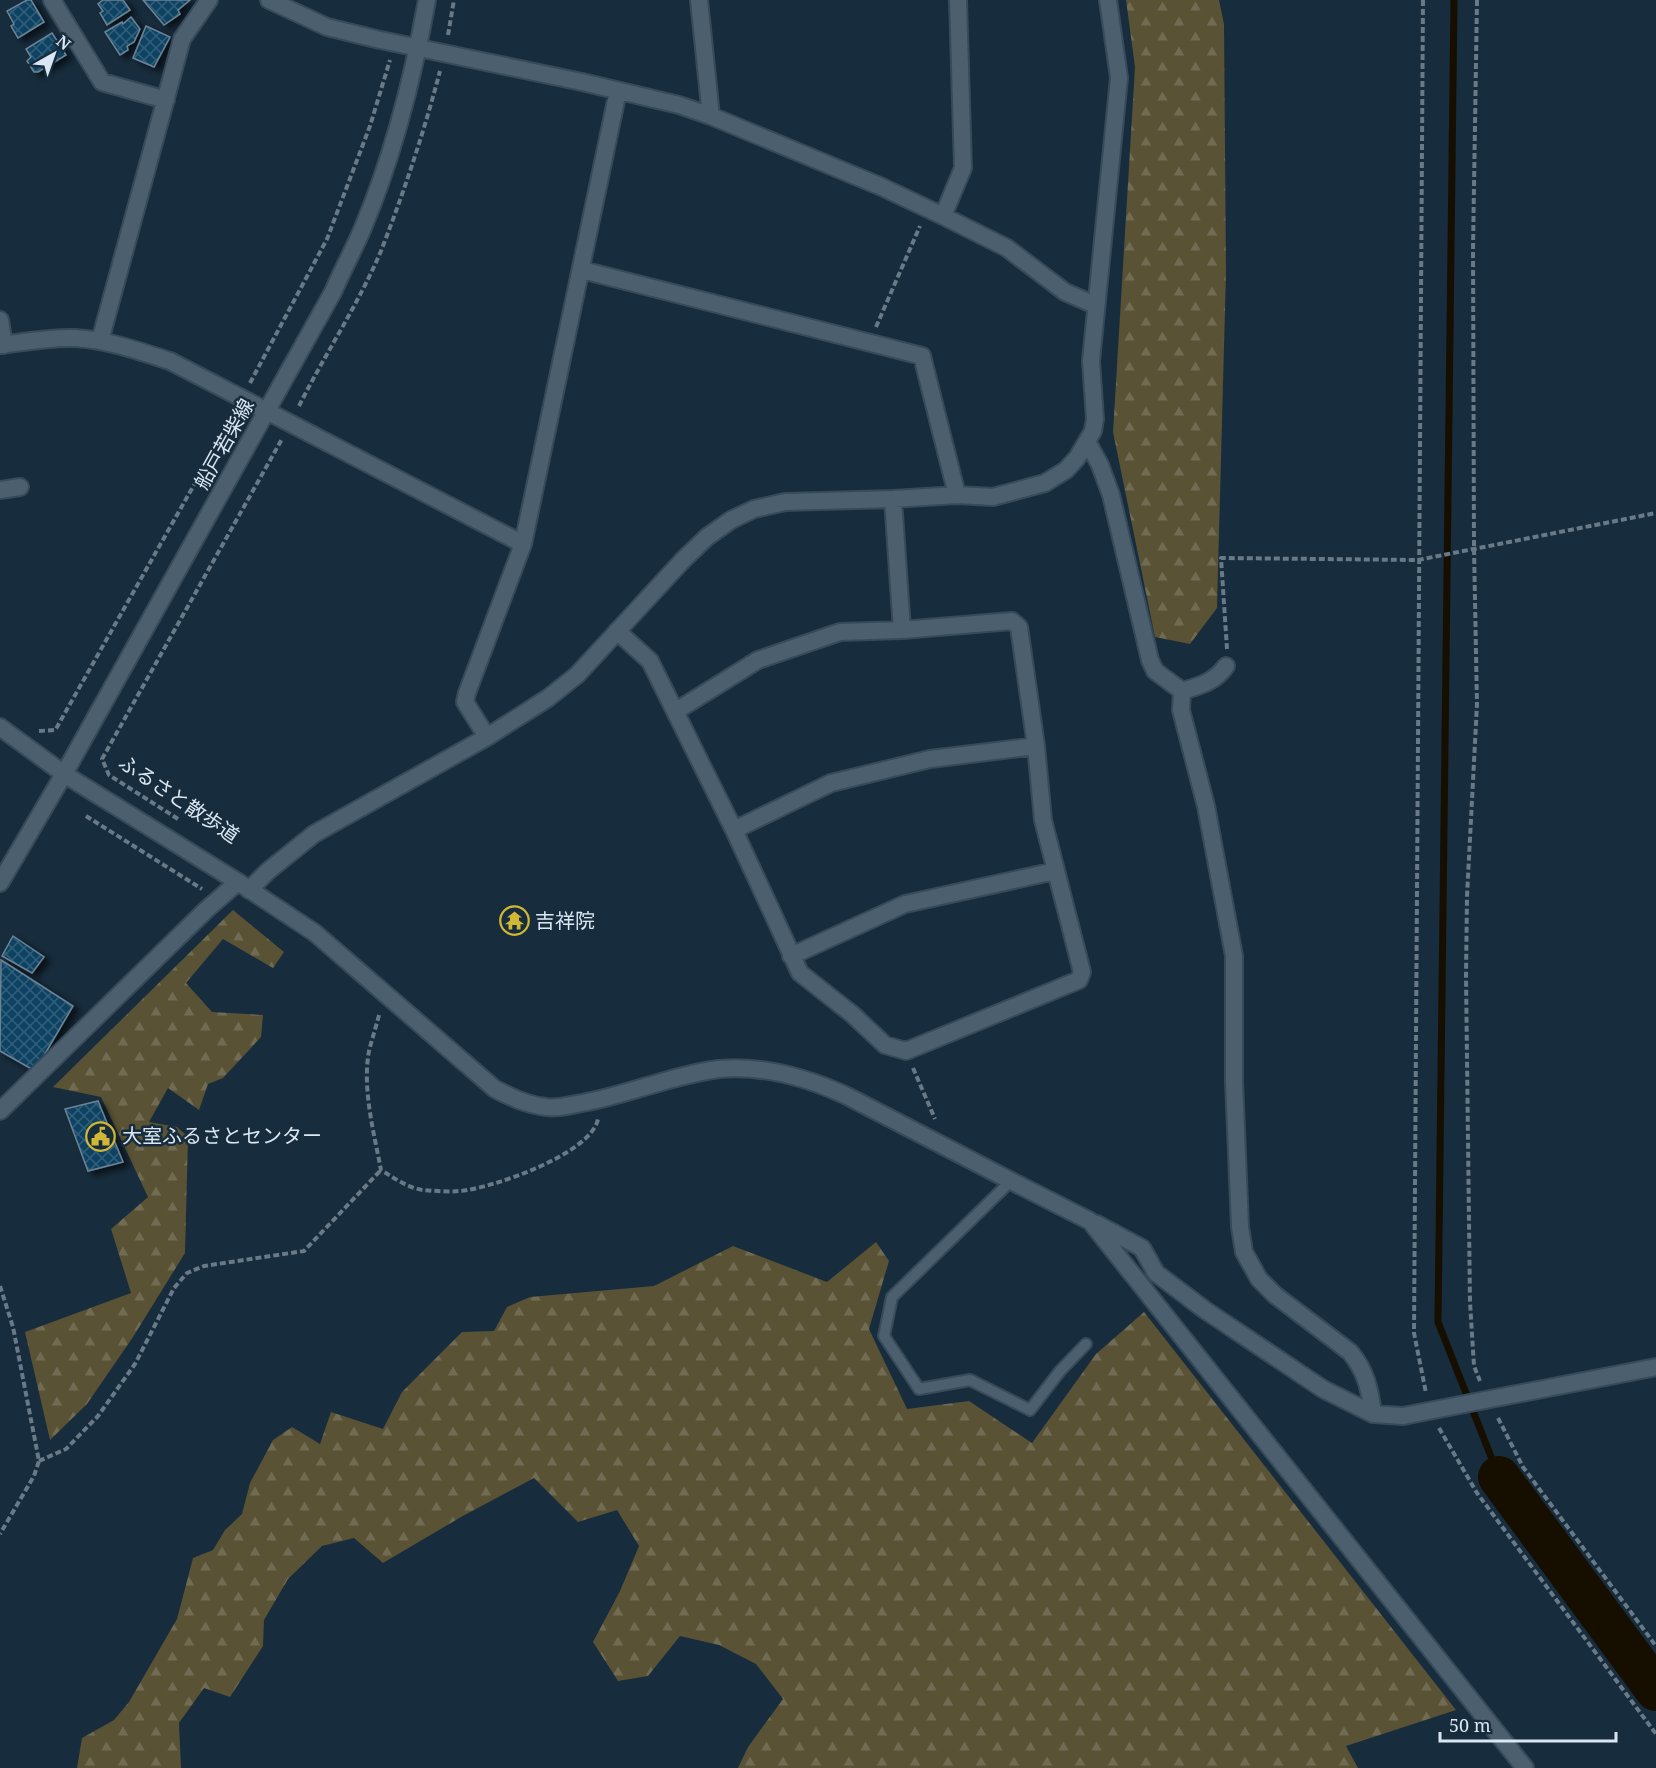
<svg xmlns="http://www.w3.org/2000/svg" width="1656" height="1768" font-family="'Noto Serif','Noto Sans JP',serif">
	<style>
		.forest { fill: url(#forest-firs) }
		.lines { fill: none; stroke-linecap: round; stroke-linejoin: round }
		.stream { stroke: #160f00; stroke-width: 7 }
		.river { stroke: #160f00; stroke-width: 42 }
		.building { fill: url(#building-cross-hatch); stroke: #6b8395; stroke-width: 1.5; filter: url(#shadow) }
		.service-casing { stroke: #364a59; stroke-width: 14 }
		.minor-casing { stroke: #364a59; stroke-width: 20 }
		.tertiary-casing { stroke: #364a59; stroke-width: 20 }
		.path { stroke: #687987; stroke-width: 4; stroke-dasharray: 6 3; stroke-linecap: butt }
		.service { stroke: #4b5f6f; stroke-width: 10 }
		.minor { stroke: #4b5f6f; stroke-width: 16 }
		.tertiary { stroke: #4b5f6f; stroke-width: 16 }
		.labels { text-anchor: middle; stroke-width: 5; stroke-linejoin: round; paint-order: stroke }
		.street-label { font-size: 20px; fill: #dae7f2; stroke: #172c3c }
		.poi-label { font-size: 20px; fill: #dae7f2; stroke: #172c3c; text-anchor: start }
	</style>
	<defs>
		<pattern id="forest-firs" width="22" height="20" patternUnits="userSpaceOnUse" patternTransform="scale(1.5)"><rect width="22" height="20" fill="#595234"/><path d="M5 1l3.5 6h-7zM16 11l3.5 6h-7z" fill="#706b52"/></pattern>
		<pattern id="building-cross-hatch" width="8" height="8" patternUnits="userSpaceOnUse" patternTransform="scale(1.5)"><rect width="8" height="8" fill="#0f4363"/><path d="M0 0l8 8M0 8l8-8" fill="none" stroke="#315e7a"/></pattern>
		<filter id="shadow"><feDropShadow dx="6" dy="4" stdDeviation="3" flood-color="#0009"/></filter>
	</defs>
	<rect width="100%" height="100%" fill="#172c3c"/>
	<path class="forest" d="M1126 0H1219L1224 24 1226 272 1217 608 1190 644 1155 637 1113 432 1135 67Z
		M233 910 284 952 273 968 223 939 186 983 212 1012 263 1015 261 1037 223 1078 208 1084 199 1110 168 1088 149 1122 177 1127 188 1137 185 1253 133 1337 87 1404 50 1440 25 1332 131 1293 111 1229 148 1197 101 1097 53 1087Z
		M876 1242 889 1261 869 1329 907 1409 969 1401 1032 1443 1096 1354 1144 1312 1456 1710 1346 1746 1358 1768H738L748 1747 783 1699 756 1664 719 1645 680 1636 648 1676 618 1681 593 1642 620 1591 639 1546 617 1510 578 1522 534 1478 461 1517 383 1563 354 1538 322 1546 288 1579 264 1620 263 1646 230 1697 204 1688 179 1723 181 1768H77L82 1738 114 1720 129 1702 177 1619 193 1558 213 1550 225 1530 242 1514 250 1483 273 1440 292 1427 320 1444 331 1412 383 1429 402 1392 462 1332 494 1331 507 1307 530 1297 654 1286 733 1246 827 1282Z"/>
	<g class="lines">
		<path class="stream" d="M1454 0 1438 1322 1499 1477"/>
		<path class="river" d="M1499 1477 1656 1690"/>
	</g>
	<path class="building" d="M27 0H31L44 22 18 38 11 26 14 24 7 11Z
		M103 0H123L130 10 107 25 100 13 103 11 98 4Z
		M143 0H190L178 10 180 14 164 25Z
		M131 17 140 29 134 42 127 46 128 50 120 55 105 32 122 22 123 24Z
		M146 26 170 37 154 67 133 58Z
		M52 33 66 55 38 72H34L27 61 31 57 26 49Z
		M13 936 44 957 32 973 2 956Z
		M1 960 73 1006 35 1071 0 1051Z
		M98 1101 123 1162 88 1171 65 1109Z"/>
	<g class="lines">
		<defs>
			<path id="service" d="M1011 1181 892 1297 884 1336 919 1389 970 1380 1030 1410 1060 1371 1086 1344"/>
			<path id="minor" d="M52 0 102 82 166 100
				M269 0 327 27 376 39 582 82 679 105 711 116 882 187 943 216 1007 248 1065 292 1095 305
				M699 0 711 116
				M943 216 963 168 958 0
				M582 270 922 356 957 495
				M0 320 4 345
				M100 341 182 39 209 0
				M0 345C24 342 51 337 75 338 108 340 139 351 170 361L523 544
				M1088 443 1100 465 1111 495 1150 660 1155 671 1182 691C1199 686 1215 682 1226 666
				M0 490 20 487
				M617 631 650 661 734 830 800 973 852 1014 885 1045 906 1051 1079 980 1082 972 1043 820 1036 746 1019 627 1012 621 902 630 893 499
				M1182 691 1181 710 1206 806 1234 956V1081L1240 1227 1244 1252 1259 1279 1275 1295 1350 1352C1366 1371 1370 1390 1373 1414
				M676 711 758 660 840 632 902 630
				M0 727 64 774
				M487 737 465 702 467 693 523 544 618 91
				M734 830 831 783 930 759 1036 746
				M249 890 268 871 314 834 487 737 548 698 577 675 683 560 707 537 731 520 754 509 785 502 893 499 957 495 993 497 1045 483 1066 470 1077 458 1093 431 1095 419 1091 361 1119 78 1108 0
				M791 956 905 904 1055 871
				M0 1111 206 910 238 882
				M1019 1185 1090 1221 1525 1768
				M1097 1224 1142 1248 1156 1273 1205 1310 1323 1389 1373 1414 1403 1416 1656 1367"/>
			<path id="tertiary" d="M64 774 238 882 315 933 495 1089C511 1097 527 1105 546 1107 557 1109 571 1105 582 1103 628 1095 672 1075 719 1069 763 1065 808 1078 847 1096L1019 1185
				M0 883 64 774 333 292C342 271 353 251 362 230 393 157 413 78 427 0"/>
		</defs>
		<use href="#service" class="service-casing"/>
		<use href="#minor" class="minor-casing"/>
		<use href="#tertiary" class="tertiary-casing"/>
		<path class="path" d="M1423 0 1414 1333 1426 1393
			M1477 0 1473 249 1474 548 1477 704 1467 896 1466 976 1470 1302 1474 1366 1480 1381
			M448 35 454 0
			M876 327 920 226
			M250 383 327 239 370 126 390 60
			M299 406C325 354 358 305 381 251 404 192 424 132 440 71
			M1227 649 1221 558 1418 560 1656 513
			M39 731 55 730 57 727 233 416
			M86 816 202 889
			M178 819 109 775 102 759 282 439
			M379 1015C376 1027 372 1039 369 1051 362 1089 374 1133 381 1170 394 1178 408 1188 423 1190 435 1191 448 1192 460 1191 493 1188 591 1154 598 1119
			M913 1068 935 1119
			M0 1286 13 1327 39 1461 34 1476 0 1534
			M1498 1418 1523 1467 1656 1646
			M1439 1428 1477 1493 1656 1734
			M39 1461 66 1449 98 1416 135 1364 174 1288 187 1273 204 1266 304 1251 381 1170"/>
		<use href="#service" class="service"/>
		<use href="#minor" class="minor"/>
		<use href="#tertiary" class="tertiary"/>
	</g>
	<defs>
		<symbol id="temple-ring" viewBox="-11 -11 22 22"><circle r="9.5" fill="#172c3c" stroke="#d1b736" stroke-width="1.5"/><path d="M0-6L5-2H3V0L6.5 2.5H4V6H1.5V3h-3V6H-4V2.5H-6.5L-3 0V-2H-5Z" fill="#d1b736"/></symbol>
		<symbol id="civic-ring" viewBox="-11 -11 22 22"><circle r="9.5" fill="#172c3c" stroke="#d1b736" stroke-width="1.5"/><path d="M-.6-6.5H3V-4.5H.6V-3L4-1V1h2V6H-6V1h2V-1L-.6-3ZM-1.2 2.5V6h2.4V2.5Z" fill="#d1b736"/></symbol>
	</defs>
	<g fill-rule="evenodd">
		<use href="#temple-ring" x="498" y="904" width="33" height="33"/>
		<use href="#civic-ring" x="84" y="1120" width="33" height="33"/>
	</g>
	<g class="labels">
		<g class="street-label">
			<text transform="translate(224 444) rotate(-61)" y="7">船戸若柴線</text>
			<text transform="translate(179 799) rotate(34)" y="7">ふるさと散歩道</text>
		</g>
		<g class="poi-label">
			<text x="535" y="928">吉祥院</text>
			<text x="122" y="1143">大室ふるさとセンター</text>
		</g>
	</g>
	<g transform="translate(54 54) rotate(40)" stroke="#172c3c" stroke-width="4.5" paint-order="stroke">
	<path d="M0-4.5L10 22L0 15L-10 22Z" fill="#dae7f2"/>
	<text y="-9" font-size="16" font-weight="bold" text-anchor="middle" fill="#dae7f2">N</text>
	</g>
	<path d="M1440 1732v9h176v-9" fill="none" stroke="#dae7f2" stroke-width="3"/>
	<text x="1449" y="1732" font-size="18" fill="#dae7f2" stroke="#172c3c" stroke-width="4.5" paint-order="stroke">50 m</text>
</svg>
